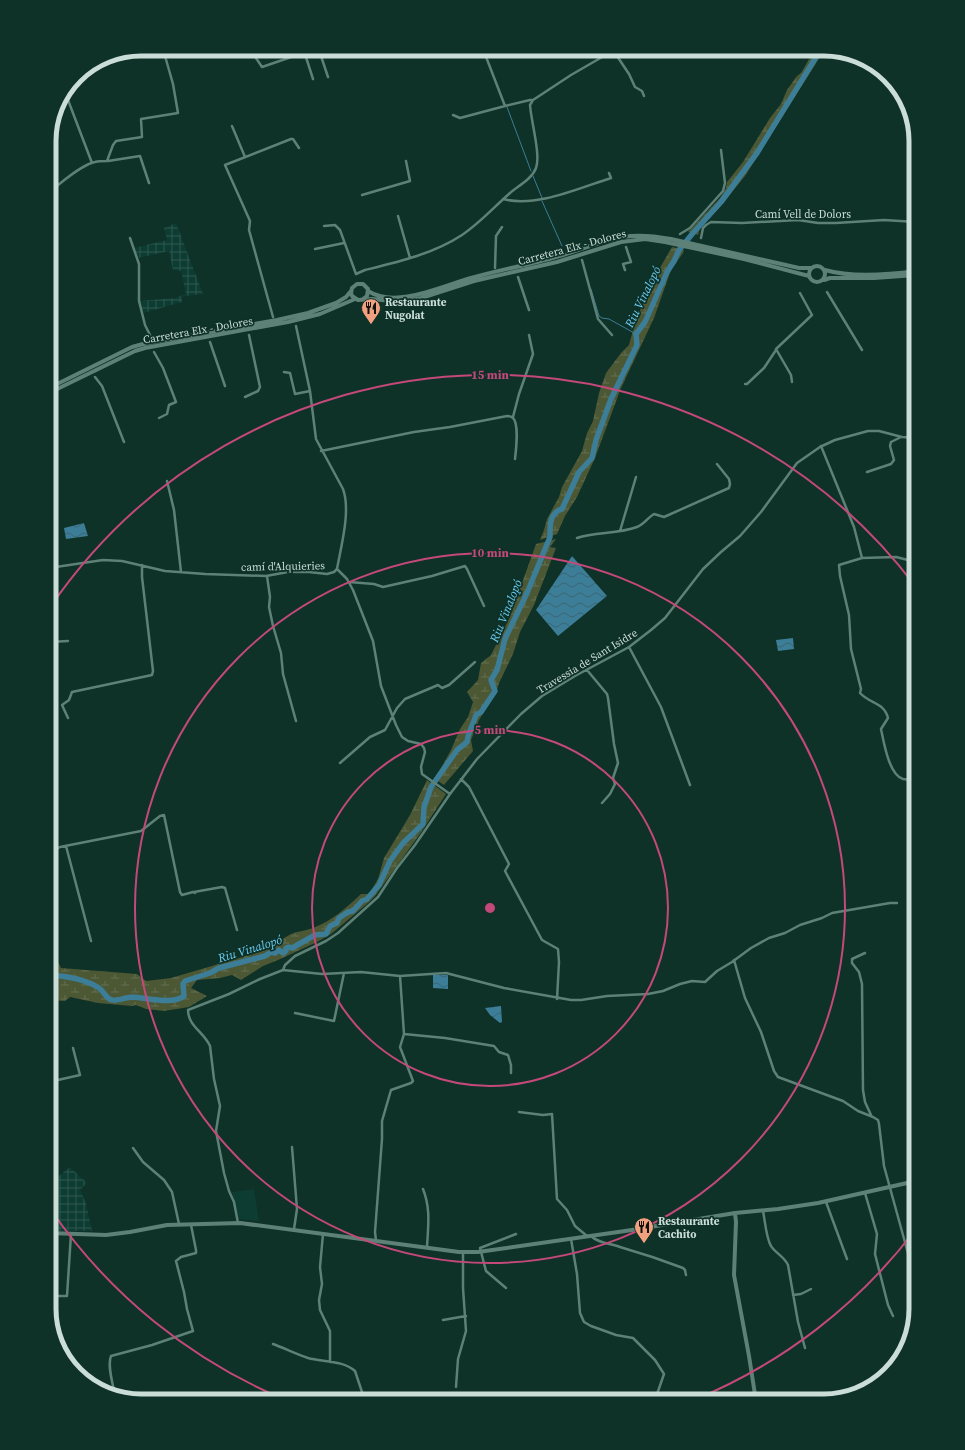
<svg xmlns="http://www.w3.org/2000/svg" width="965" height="1450" font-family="'Source Serif 4',serif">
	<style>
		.built { fill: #0d3c32 }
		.industrial { fill: url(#industrial-grid) }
		.wetland { fill: url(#wetland-marsh) }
		.water { fill: url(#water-waves) }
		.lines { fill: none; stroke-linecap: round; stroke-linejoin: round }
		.stream { stroke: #3c7d97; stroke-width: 1 }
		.river { stroke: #3c7d97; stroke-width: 5.5 }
		.street { stroke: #5e8177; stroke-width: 2.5 }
		.secondary { stroke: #5e8177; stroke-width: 4 }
		.ring { fill: none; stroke: #c4497a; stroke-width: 2 }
		.labels { text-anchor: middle; stroke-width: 3.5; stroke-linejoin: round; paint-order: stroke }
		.street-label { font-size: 11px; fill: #caddd7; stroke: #0e3128 }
		.poi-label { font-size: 11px; font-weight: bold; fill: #caddd7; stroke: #0e3128; text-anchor: start }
		.water-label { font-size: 12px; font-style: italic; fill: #6bcdf4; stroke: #0e3128 }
		.rim { fill: none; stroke: #caddd7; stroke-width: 5 }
		.centre { fill: #c4497a; stroke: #0e3128; stroke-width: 2 }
		.ring-label { font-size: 12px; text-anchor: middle; font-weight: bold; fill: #c4497a; stroke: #0e3128; stroke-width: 3.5; stroke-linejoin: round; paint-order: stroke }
	</style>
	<defs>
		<pattern id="industrial-grid" width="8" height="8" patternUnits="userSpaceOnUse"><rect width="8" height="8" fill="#0d3c32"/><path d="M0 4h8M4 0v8" fill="none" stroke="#2f584f"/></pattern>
		<pattern id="wetland-marsh" width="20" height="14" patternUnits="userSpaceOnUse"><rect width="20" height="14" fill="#4c5734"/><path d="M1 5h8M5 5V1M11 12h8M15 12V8" fill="none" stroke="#646f51"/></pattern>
		<pattern id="water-waves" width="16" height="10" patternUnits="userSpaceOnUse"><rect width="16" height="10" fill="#3c7d97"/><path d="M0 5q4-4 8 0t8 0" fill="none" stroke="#3c6574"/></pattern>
	</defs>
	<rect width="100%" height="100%" fill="#0e3128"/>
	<path class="built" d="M254 1189 259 1221 239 1219 232 1192Z"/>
	<path class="industrial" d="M176 223 203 294 185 296 182 297V302L143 313 140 301 175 298 186 294 181 271 173 270 169 251 138 258 134 248 167 240 164 228Z
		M70 1167 87 1183 80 1190 86 1203 92 1231H56L57 1214 49 1212V1184Z"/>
	<path class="wetland" d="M815 49H825L745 176 719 208 700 228 698 235 688 232 720 198 726 188 727 182 743 162 770 118 781 104 787 90 797 76 801 73Z
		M672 247 684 250 683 253 671 270 654 318 621 388 595 458 577 497 565 516 557 534 540 540 544 530 547 519 559 497 562 487 582 451 587 433 593 421 599 393 606 373 621 353 629 345 635 323 650 285Z
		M556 539 550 547 556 548 534 605 520 632 513 654 499 683 496 693 479 720 471 740 473 751 444 785 435 779 451 750 460 729 468 717 473 702 467 692 478 680 481 663 491 655 509 619 536 544Z
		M427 780 446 794 420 834 375 896 368 903 331 934 317 942 278 960 263 966 241 980 232 975 220 978 197 980 191 988 207 996 189 1007 164 1011 146 1009 136 1005 132 1006 98 1003 70 997 65 1001 49 1000V961L58 962 61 968 137 974 146 981 171 978 259 952C270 947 280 940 291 934 298 931 306 931 313 928 332 921 346 908 361 894H369L378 879 384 858 410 815Z"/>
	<path class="water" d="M84 523 88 536 66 539 64 528Z
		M572 556 607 596 558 636 536 610Z
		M793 638 794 649 778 651 776 640Z
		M433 975H448V989L433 988Z
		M501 1006 502 1022 500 1023 490 1015 485 1008Z"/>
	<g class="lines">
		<path class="stream" d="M484 49 487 55
			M507 107 531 171
			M533 176 542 198
			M542 201 562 246
			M591 289 599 316 602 318 609 319 636 334"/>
		<path class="river" d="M49 975C66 976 85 979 99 988 104 991 106 999 112 1000 117 1001 127 997 133 997 148 998 173 1005 184 996L183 984 185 981 210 973 219 968 265 956 271 952 275 953 279 950 283 953 286 951V948L289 947 292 948 315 935 326 934 330 926 337 923 339 918 348 912 353 911 362 901 367 899 379 885 390 861 403 843 423 824 424 807 431 787 457 750 467 742C468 732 473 725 476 715L481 712 495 691 491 680 497 670 505 639 527 593 550 537C550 526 549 513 562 509L579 472 592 458 596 440 611 399 637 345 636 334 645 322 667 272 674 261 679 250 693 233 721 202 757 153 821 49"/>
		<path class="street" d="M254 49 256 58 262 67 303 53 305 54 313 79
			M315 49 319 50 328 77
			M483 49 505 106 530 100H533
			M596 49 600 57
			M613 50 629 74 635 87 642 91 644 96
			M303 53 313 49
			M61 98 68 100 92 163
			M453 115 460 118 505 106
			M232 126 245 157
			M108 161 140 156 149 183
			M49 192C60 184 82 164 95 162 99 161 103 161 107 161L113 145 116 141 142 137 141 119 178 113 173 84 163 49
			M362 195 410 181 406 161
			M503 199C536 208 579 188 611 178L609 173
			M398 216 410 258
			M324 226 335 225 340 230 356 274 365 270C398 262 433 254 462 235 480 223 494 207 510 193 518 186 532 179 536 168 541 155 531 121 530 105L533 100 571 75 616 49
			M680 234 690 228 723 191 725 183 721 150
			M130 238 139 264V301L145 325 151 337
			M701 238 703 228 706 225 711 222 742 223 798 220 818 223H836L884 220 916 222
			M315 249 344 243
			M582 260 598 319 612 335
			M495 268 496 236 502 227
			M625 270 623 264 631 262 626 247
			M518 277 529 310
			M827 292 862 350
			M273 317 249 230 250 221 225 165 291 139H293L299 148
			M210 342 225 386
			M154 352 163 368 176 402 169 405 167 414 159 418
			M284 372 290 373 295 394 310 391
			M95 377 102 386 124 442
			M792 382 791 375 776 349 812 315 800 293
			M745 384H747L764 368 776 350
			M245 397 258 391 260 387 249 335
			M513 417 519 394 533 354 529 335
			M821 446 854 527 862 558 839 565 840 576 849 615 851 649 861 689 860 693C870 704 884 702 888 718L881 729C884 743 889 775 903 779 907 780 912 779 916 779
			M321 451 414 432 450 427 507 416C509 416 512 417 513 418 519 423 516 451 515 459
			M867 472 891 464 894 460 890 446 891 442 901 437
			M167 481 174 510 181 572
			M620 531 636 477
			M577 538C596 532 618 534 637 527 645 524 647 518 654 514L664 517 729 488 730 484 729 479 717 464
			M862 558 896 557 916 562
			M49 568 103 560 122 561 165 571 205 574 266 576 288 572H309L327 574 334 572 337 569C341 546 351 511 343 489L316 439 310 391 296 326
			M337 569 347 579 353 590 373 641 381 686 396 725 402 737 408 741 421 744 424 748 425 752 421 767 422 774 450 794
			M267 576 270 597 269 607 273 626 281 653 283 674 296 721
			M349 582 374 584 383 587 432 576 465 566 467 569 484 606
			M49 642 68 641
			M629 647 661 707 690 785
			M587 670 607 694 608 698 614 744 618 763 613 778 615 784 610 794 602 803
			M68 718 62 705 69 700 72 692 152 675 153 671 142 577V565
			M340 763 370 737 385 730 397 708 405 699 438 685 442 688 449 685 475 662
			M461 779 469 787 509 864 505 871 542 940 558 949 559 962 557 999
			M66 846 91 941
			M49 853 60 847 141 831 160 816 164 815 180 892 182 895 193 892 195 893
			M194 892 222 887 225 888 237 930
			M865 953 852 959V963L859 972 862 984 863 1090 865 1102 871 1115
			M734 960 745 998 761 1032 774 1071 778 1077 843 1101 858 1111 873 1117 878 1120 879 1124 884 1166 909 1257
			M283 970 322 974 361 972 400 976 446 973 504 988 571 1000H581L607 996 648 994 663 991 680 984 692 981 705 982 717 971 732 962 751 948 769 938 785 933 800 925 822 918 832 913 890 903H897
			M295 1013 334 1021 344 973
			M404 1034 445 1038 494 1046 499 1052 508 1055 511 1065V1073
			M49 1082 80 1075 73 1048
			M519 1112 543 1115 552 1114 557 1199 567 1210 575 1226 587 1236
			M292 1147 297 1209 294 1229
			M133 1148 143 1162 164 1180 172 1192 179 1224
			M423 1189C431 1209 428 1227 427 1247
			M865 1193 877 1234 875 1254 888 1305 893 1316
			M826 1202 847 1259
			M763 1211C765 1220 766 1238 771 1246 775 1253 784 1256 788 1265L798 1322 805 1348
			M238 1223 234 1202 229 1191 224 1173 216 1131 220 1106 214 1079 210 1046C204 1032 188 1026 188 1010L229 994 260 979 283 970 285 965 295 956 326 941 338 933 378 897 397 868 415 845 450 794 477 759 521 714 542 696 575 676 629 647 651 630 665 618 703 569 721 552 740 536 761 512 797 463 820 447 835 440 868 431H879L902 437 916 438
			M323 1234 320 1267 322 1284 319 1300 320 1310 330 1331V1362
			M591 1236C599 1244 610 1243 620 1247 641 1253 662 1260 683 1268L685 1270 686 1275
			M571 1239 577 1274 580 1313 584 1322 591 1326 616 1335 633 1338 655 1360 664 1374 656 1397
			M376 1241 375 1232 382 1139V1121L391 1090 411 1083 413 1081 400 1047 404 1034 400 976
			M506 1288 486 1271 480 1248 516 1234
			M793 1295 801 1294 811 1289
			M49 1296H67L71 1234
			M443 1320 466 1316
			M273 1344C284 1348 296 1354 308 1358 322 1362 343 1360 355 1371L365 1401
			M456 1387 458 1359 466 1331 463 1288V1252
			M115 1395C113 1385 107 1365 111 1356L152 1345 193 1331 187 1309 184 1292 176 1261 181 1257 196 1253V1250L191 1225"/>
		<path class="secondary" d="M809 274a8 8 0 1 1 16 0a8 8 0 1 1-16 0Z
			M825 270C853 278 887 275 916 271
			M824 280 830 278H874L916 275
			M368 291C396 309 442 286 471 278 499 270 528 265 556 257 578 251 600 241 623 237 639 234 655 236 671 239L799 268H811
			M363 299 367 296 368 289 363 284H357L352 288 351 293 352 296 358 300 372 299 392 301H406L421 298 474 281 557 262 621 242 645 239 665 242 744 259 809 276
			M49 388 132 347 143 344 277 320 308 313 336 303 346 297 351 291
			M49 393 135 351 145 348 288 322 320 314 355 299
			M735 1213 736 1222 734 1275 749 1356 756 1401
			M49 1233 106 1235 130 1232 167 1225 240 1223 459 1252H478L632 1230 735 1213 778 1209 818 1203 916 1181"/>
	</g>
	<g class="ring">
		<circle cx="490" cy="908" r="178"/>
		<circle cx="490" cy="908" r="355"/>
		<path d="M916 1229A533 533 0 0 1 694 1400M286 1400A533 533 0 0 1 51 1210M51 606A533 533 0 0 1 916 587"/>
	</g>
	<defs>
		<symbol id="restaurant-pin" viewBox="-11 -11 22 30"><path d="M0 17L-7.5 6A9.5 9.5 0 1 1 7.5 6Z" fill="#f1a17d" stroke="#0e3128"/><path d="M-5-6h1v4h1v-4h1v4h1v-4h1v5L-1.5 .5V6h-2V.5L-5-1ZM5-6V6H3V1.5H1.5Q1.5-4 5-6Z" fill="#111"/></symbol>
	</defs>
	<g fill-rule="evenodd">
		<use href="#restaurant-pin" x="360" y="297" width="22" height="30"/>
		<use href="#restaurant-pin" x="633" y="1216" width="22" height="30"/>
	</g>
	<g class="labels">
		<g class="street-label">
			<text x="803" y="218">Camí Vell de Dolors</text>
			<text transform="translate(572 247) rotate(-15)" y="4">Carretera Elx - Dolores</text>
			<text transform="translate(198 330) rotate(-10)" y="4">Carretera Elx - Dolores</text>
			<text transform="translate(283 566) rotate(-1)" y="4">camí d'Alquieries</text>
			<text transform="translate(587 661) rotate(-31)" y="4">Travessia de Sant Isidre</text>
		</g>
		<g class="poi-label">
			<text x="385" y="306">Restaurante<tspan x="385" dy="13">Nugolat</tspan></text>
			<text x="658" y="1225">Restaurante<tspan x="658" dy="13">Cachito</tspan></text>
		</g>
		<g class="water-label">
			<text transform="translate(643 297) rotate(-64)" y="4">Riu Vinalopó</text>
			<text transform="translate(506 611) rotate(-68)" y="4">Riu Vinalopó</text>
			<text transform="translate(250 949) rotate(-17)" y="4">Riu Vinalopó</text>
		</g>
	</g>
	<path d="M0 0H965V1450H0ZM141 56H824A85 85 0 0 1 909 141V1309A85 85 0 0 1 824 1394H141A85 85 0 0 1 56 1309V141A85 85 0 0 1 141 56Z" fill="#0e3128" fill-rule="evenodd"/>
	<path class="rim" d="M141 56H824A85 85 0 0 1 909 141V1309A85 85 0 0 1 824 1394H141A85 85 0 0 1 56 1309V141A85 85 0 0 1 141 56Z"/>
	<circle cx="490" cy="908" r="6" class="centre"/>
	<g class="ring-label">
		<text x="490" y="379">15 min</text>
		<text x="490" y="557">10 min</text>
		<text x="490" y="734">5 min</text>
	</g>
</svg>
